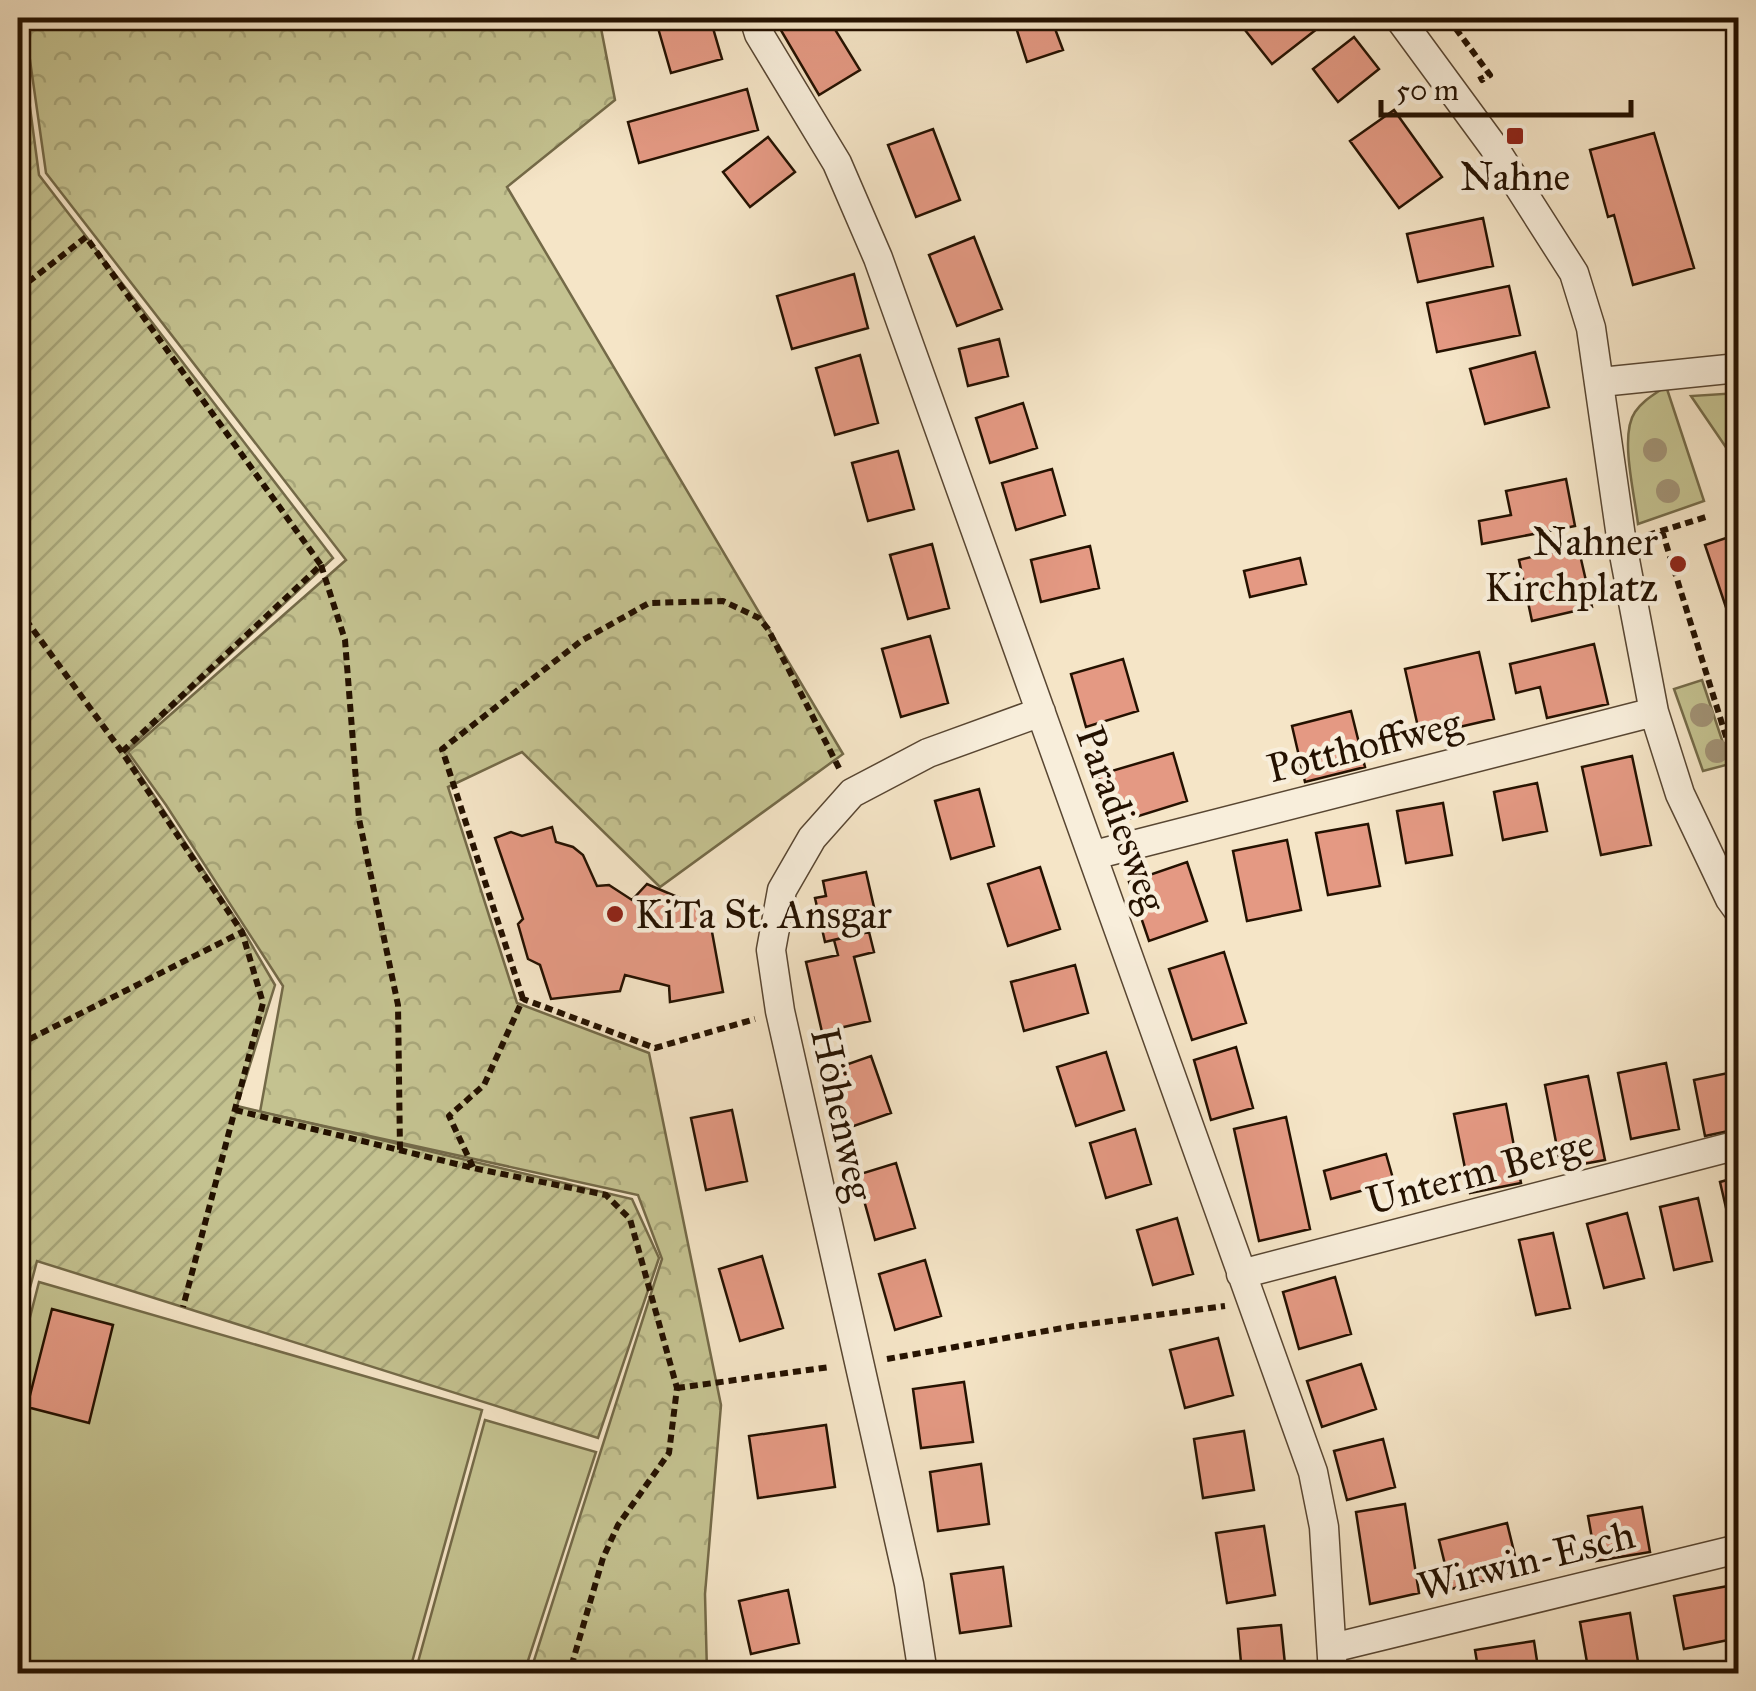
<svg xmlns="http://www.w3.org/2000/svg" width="1756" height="1691" font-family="'IM FELL Great Primer',serif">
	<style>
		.green { fill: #c4c290; stroke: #746a48; stroke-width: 2.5 }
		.forest { fill: url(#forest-crowns); stroke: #746a48; stroke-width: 2.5 }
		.garden { fill: url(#garden-furrows); stroke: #746a48; stroke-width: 2.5 }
		.building { fill: #e49983; stroke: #241100; stroke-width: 2.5 }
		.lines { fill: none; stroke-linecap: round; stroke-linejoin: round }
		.street-casing { stroke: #584632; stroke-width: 31 }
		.path { stroke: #241100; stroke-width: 6; stroke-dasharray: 8 5; stroke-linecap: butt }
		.street { stroke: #f8eedb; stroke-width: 28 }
		.tree { fill: #a19275 }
		.poi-dot { fill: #8f2418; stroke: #f8eedb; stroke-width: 4 }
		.labels { text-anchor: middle; stroke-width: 9; stroke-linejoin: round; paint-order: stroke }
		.poi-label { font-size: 40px; fill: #241100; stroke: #f8eedb }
		.street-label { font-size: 40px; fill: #241100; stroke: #f8eedb }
	</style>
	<defs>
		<pattern id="forest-crowns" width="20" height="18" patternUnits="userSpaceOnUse" patternTransform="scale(2.5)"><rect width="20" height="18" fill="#c4c290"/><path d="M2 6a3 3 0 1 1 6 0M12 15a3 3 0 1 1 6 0" fill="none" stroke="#a8a67a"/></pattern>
		<pattern id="garden-furrows" width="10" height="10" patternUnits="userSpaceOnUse" patternTransform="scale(2.5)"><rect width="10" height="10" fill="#c4c290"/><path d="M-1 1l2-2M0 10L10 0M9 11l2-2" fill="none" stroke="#a8a67a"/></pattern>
	</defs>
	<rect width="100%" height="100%" fill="#f5e5c7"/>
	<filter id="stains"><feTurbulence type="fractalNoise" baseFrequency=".002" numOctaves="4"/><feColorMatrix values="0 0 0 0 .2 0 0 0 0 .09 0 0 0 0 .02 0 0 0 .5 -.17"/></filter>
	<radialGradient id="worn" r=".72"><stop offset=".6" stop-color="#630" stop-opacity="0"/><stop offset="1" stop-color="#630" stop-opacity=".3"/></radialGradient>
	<path class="green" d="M1666 386 1704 501 1638 524C1635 496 1619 435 1635 412 1643 400 1655 394 1666 386Z
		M1738 393V465L1691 396Z
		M1702 680 1730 764 1703 771 1674 689Z
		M39 1282 482 1410 409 1673 18 1674V1364Z
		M485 1420 596 1452 524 1673H415Z"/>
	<path class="forest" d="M24 18H599L615 100 507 187 843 754 660 887 522 752 448 787 517 1003 649 1053 721 1405 705 1594 707 1673H530L662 1259 638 1195 260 1112 283 986 166 805 128 752 346 560 46 173Z"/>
	<path class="garden" d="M18 18 39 175 333 558 125 752 243 930 275 985 237 1106 632 1199 659 1258 598 1438 37 1261 18 1333Z"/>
	<path class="building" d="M668 18H710L722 59 671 73 656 21Z
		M795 18H828L860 70 819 95 779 27Z
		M1013 18H1051L1063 50 1027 62Z
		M1250 18H1331L1272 64 1241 25Z
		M1354 37 1379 69 1338 102 1313 69Z
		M747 89 758 130 639 163 628 122Z
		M1394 110 1442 177 1399 208 1350 141Z
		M933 129 960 200 916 217 888 145Z
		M1654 133 1694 268 1633 285 1614 215 1608 217 1590 150Z
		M768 137 795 172 750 207 723 172Z
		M1483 218 1493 266 1418 282 1407 234Z
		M974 237 1002 309 957 326 929 255Z
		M854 274 868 328 792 349 777 296Z
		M1509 286 1520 335 1437 352 1427 303Z
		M999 339 1008 376 968 386 959 349Z
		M1535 352 1549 407 1485 424 1470 369Z
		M860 355 878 423 835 435 816 368Z
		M1023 403 1037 448 990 463 976 418Z
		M898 451 914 509 868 521 852 463Z
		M1052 469 1065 515 1016 530 1002 483Z
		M1566 479 1575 526 1482 544 1479 521 1511 515 1506 491Z
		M1738 534V643L1705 545Z
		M932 544 949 608 908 619 890 555Z
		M1090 546 1099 588 1041 602 1031 560Z
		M1578 546 1592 607 1532 621 1519 560Z
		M1300 558 1306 584 1250 597 1244 571Z
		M930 636 948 703 901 717 882 649Z
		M1594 644 1608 704 1547 718 1540 687 1516 693 1510 664Z
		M1479 652 1494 719 1420 736 1405 669Z
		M1123 659 1138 711 1086 727 1071 674Z
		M1351 711 1365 767 1305 782 1292 726Z
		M1173 753 1187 801 1113 824 1098 775Z
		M1632 756 1651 845 1601 855 1582 767Z
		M1537 783 1547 831 1503 840 1494 792Z
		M979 789 994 846 951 859 935 801Z
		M1443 803 1452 855 1406 863 1397 811Z
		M1368 824 1380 886 1328 895 1316 833Z
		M552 827 556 842 573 847 583 855 597 886 609 885 632 900 647 884 708 910 723 992 670 1002 669 986 625 975 620 991 551 999 540 965 528 959 518 924 523 919 495 838 511 832 522 836Z
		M1287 840 1301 910 1247 921 1233 851Z
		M1187 862 1207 921 1149 941 1129 882Z
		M1040 867 1060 929 1008 946 988 884Z
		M866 872 879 929 825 942 815 898 826 896 823 881Z
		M869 932 874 952 854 957 870 1021 822 1032 806 962 838 955 834 940Z
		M1224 952 1246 1023 1192 1040 1169 969Z
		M1075 965 1088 1013 1024 1031 1011 982Z
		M1236 1047 1253 1108 1211 1120 1194 1060Z
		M1106 1052 1124 1110 1076 1126 1057 1067Z
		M871 1056 891 1113 851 1127 831 1070Z
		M1666 1063 1679 1129 1631 1139 1618 1073Z
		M1738 1071V1129L1705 1136 1694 1080Z
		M1588 1076 1605 1160 1561 1168 1545 1085Z
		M1506 1104 1521 1183 1470 1193 1454 1114Z
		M732 1110 747 1181 706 1190 691 1118Z
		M1286 1117 1310 1229 1259 1241 1234 1129Z
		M1135 1129 1151 1184 1106 1198 1090 1143Z
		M1386 1154 1394 1182 1331 1199 1324 1171Z
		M896 1163 915 1228 875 1240 857 1175Z
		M1738 1177V1236L1733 1238 1720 1182Z
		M1698 1198 1712 1261 1674 1270 1660 1207Z
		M1627 1213 1644 1278 1604 1288 1587 1224Z
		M1177 1218 1193 1274 1153 1285 1137 1230Z
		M1553 1233 1570 1308 1536 1315 1519 1240Z
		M762 1256 783 1328 740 1341 719 1269Z
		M925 1260 941 1316 895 1330 879 1274Z
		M1335 1277 1351 1334 1299 1349 1283 1292Z
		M52 1309 113 1325 89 1423 27 1407Z
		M1218 1338 1233 1395 1185 1408 1170 1350Z
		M1361 1364 1376 1409 1322 1427 1307 1381Z
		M964 1382 973 1442 921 1448 913 1389Z
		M826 1425 835 1487 758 1498 749 1436Z
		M1244 1431 1254 1490 1203 1498 1194 1439Z
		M1383 1439 1395 1487 1347 1500 1334 1451Z
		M981 1464 989 1524 938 1531 930 1472Z
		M1405 1504 1419 1593 1370 1604 1356 1512Z
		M1642 1507 1650 1552 1596 1561 1588 1516Z
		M1507 1523 1519 1572 1451 1589 1439 1540Z
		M1264 1526 1275 1595 1227 1603 1216 1533Z
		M1003 1567 1011 1626 960 1633 951 1574Z
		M1728 1586 1738 1638 1684 1649 1674 1596Z
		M788 1590 799 1643 751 1654 739 1601Z
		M1630 1613 1640 1674H1589L1580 1622Z
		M1281 1625 1286 1674H1242L1238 1629Z
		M1534 1641 1539 1674H1479L1475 1650Z"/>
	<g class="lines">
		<defs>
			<path id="street" d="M754 18 759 34 837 163 878 258 1313 1472 1324 1527 1333 1674
				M1399 18 1493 146 1574 273 1591 328 1622 544 1654 712 1680 794 1730 899 1738 910
				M1601 382 1738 368
				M1094 855 1654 712
				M1241 1274 1738 1145
				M1332 1648 1738 1549
				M923 1674 909 1584 780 1011 771 950 782 890 812 838 852 793 928 753 1041 712"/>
		</defs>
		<use href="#street" class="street-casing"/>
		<path class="path" d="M1448 18 1490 75 1482 80 1480 76
			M18 290 86 237 321 565 122 752
			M1662 531 1738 775
			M1648 535 1709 516
			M321 565 345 640 359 819 398 1005 400 1150
			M18 609 122 752 242 932 263 1003 183 1307
			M523 999 442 749 581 641 649 603 723 601 759 618 768 629 840 770
			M18 1045 242 932
			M235 1110 473 1168 606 1195 630 1219 677 1388 669 1453 618 1525 603 1558 569 1674
			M473 1167 449 1116 484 1085 523 999 655 1048 755 1019
			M887 1359 1074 1326 1225 1306
			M677 1388 830 1367"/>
		<use href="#street" class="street"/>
	</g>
	<g class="tree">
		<circle cx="1546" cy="181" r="12"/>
		<circle cx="1655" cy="450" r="12"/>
		<circle cx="1668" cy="491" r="12"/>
		<circle cx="1702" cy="715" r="12"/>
		<circle cx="1717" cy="751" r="12"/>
	</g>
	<g class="poi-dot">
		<rect x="1505" y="126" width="20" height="20" rx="5"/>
		<circle cx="1678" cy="564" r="10"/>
		<circle cx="615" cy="914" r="10"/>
	</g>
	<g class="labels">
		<g class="poi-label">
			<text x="1515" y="190">Nahne</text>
			<text x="1658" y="555" text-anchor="end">Nahner<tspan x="1658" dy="46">Kirchplatz</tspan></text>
			<text x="635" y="928" text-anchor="start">KiTa St. Ansgar</text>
		</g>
		<g class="street-label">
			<text transform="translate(1364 745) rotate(-14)" y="14">Potthoffweg</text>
			<text transform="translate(1122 819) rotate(70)" y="14">Paradiesweg</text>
			<text transform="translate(843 1114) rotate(78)" y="14">Höhenweg</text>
			<text transform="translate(1480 1171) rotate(-15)" y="14">Unterm Berge</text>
			<text transform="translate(1526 1560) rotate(-14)" y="14">Wirwin-Esch</text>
		</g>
	</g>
	<rect width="1756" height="1691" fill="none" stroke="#f5e5c7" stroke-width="60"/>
	<rect x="20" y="20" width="1716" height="1651" fill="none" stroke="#241100" stroke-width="5"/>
	<rect x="30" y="30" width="1696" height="1631" fill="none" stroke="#241100" stroke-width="2.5"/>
	<path d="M1381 100v15h250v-15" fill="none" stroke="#241100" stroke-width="5"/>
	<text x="1396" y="100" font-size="30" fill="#241100" stroke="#f8eedb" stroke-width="8" paint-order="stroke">50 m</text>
	<rect width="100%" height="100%" filter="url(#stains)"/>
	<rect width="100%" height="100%" fill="url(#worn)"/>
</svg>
